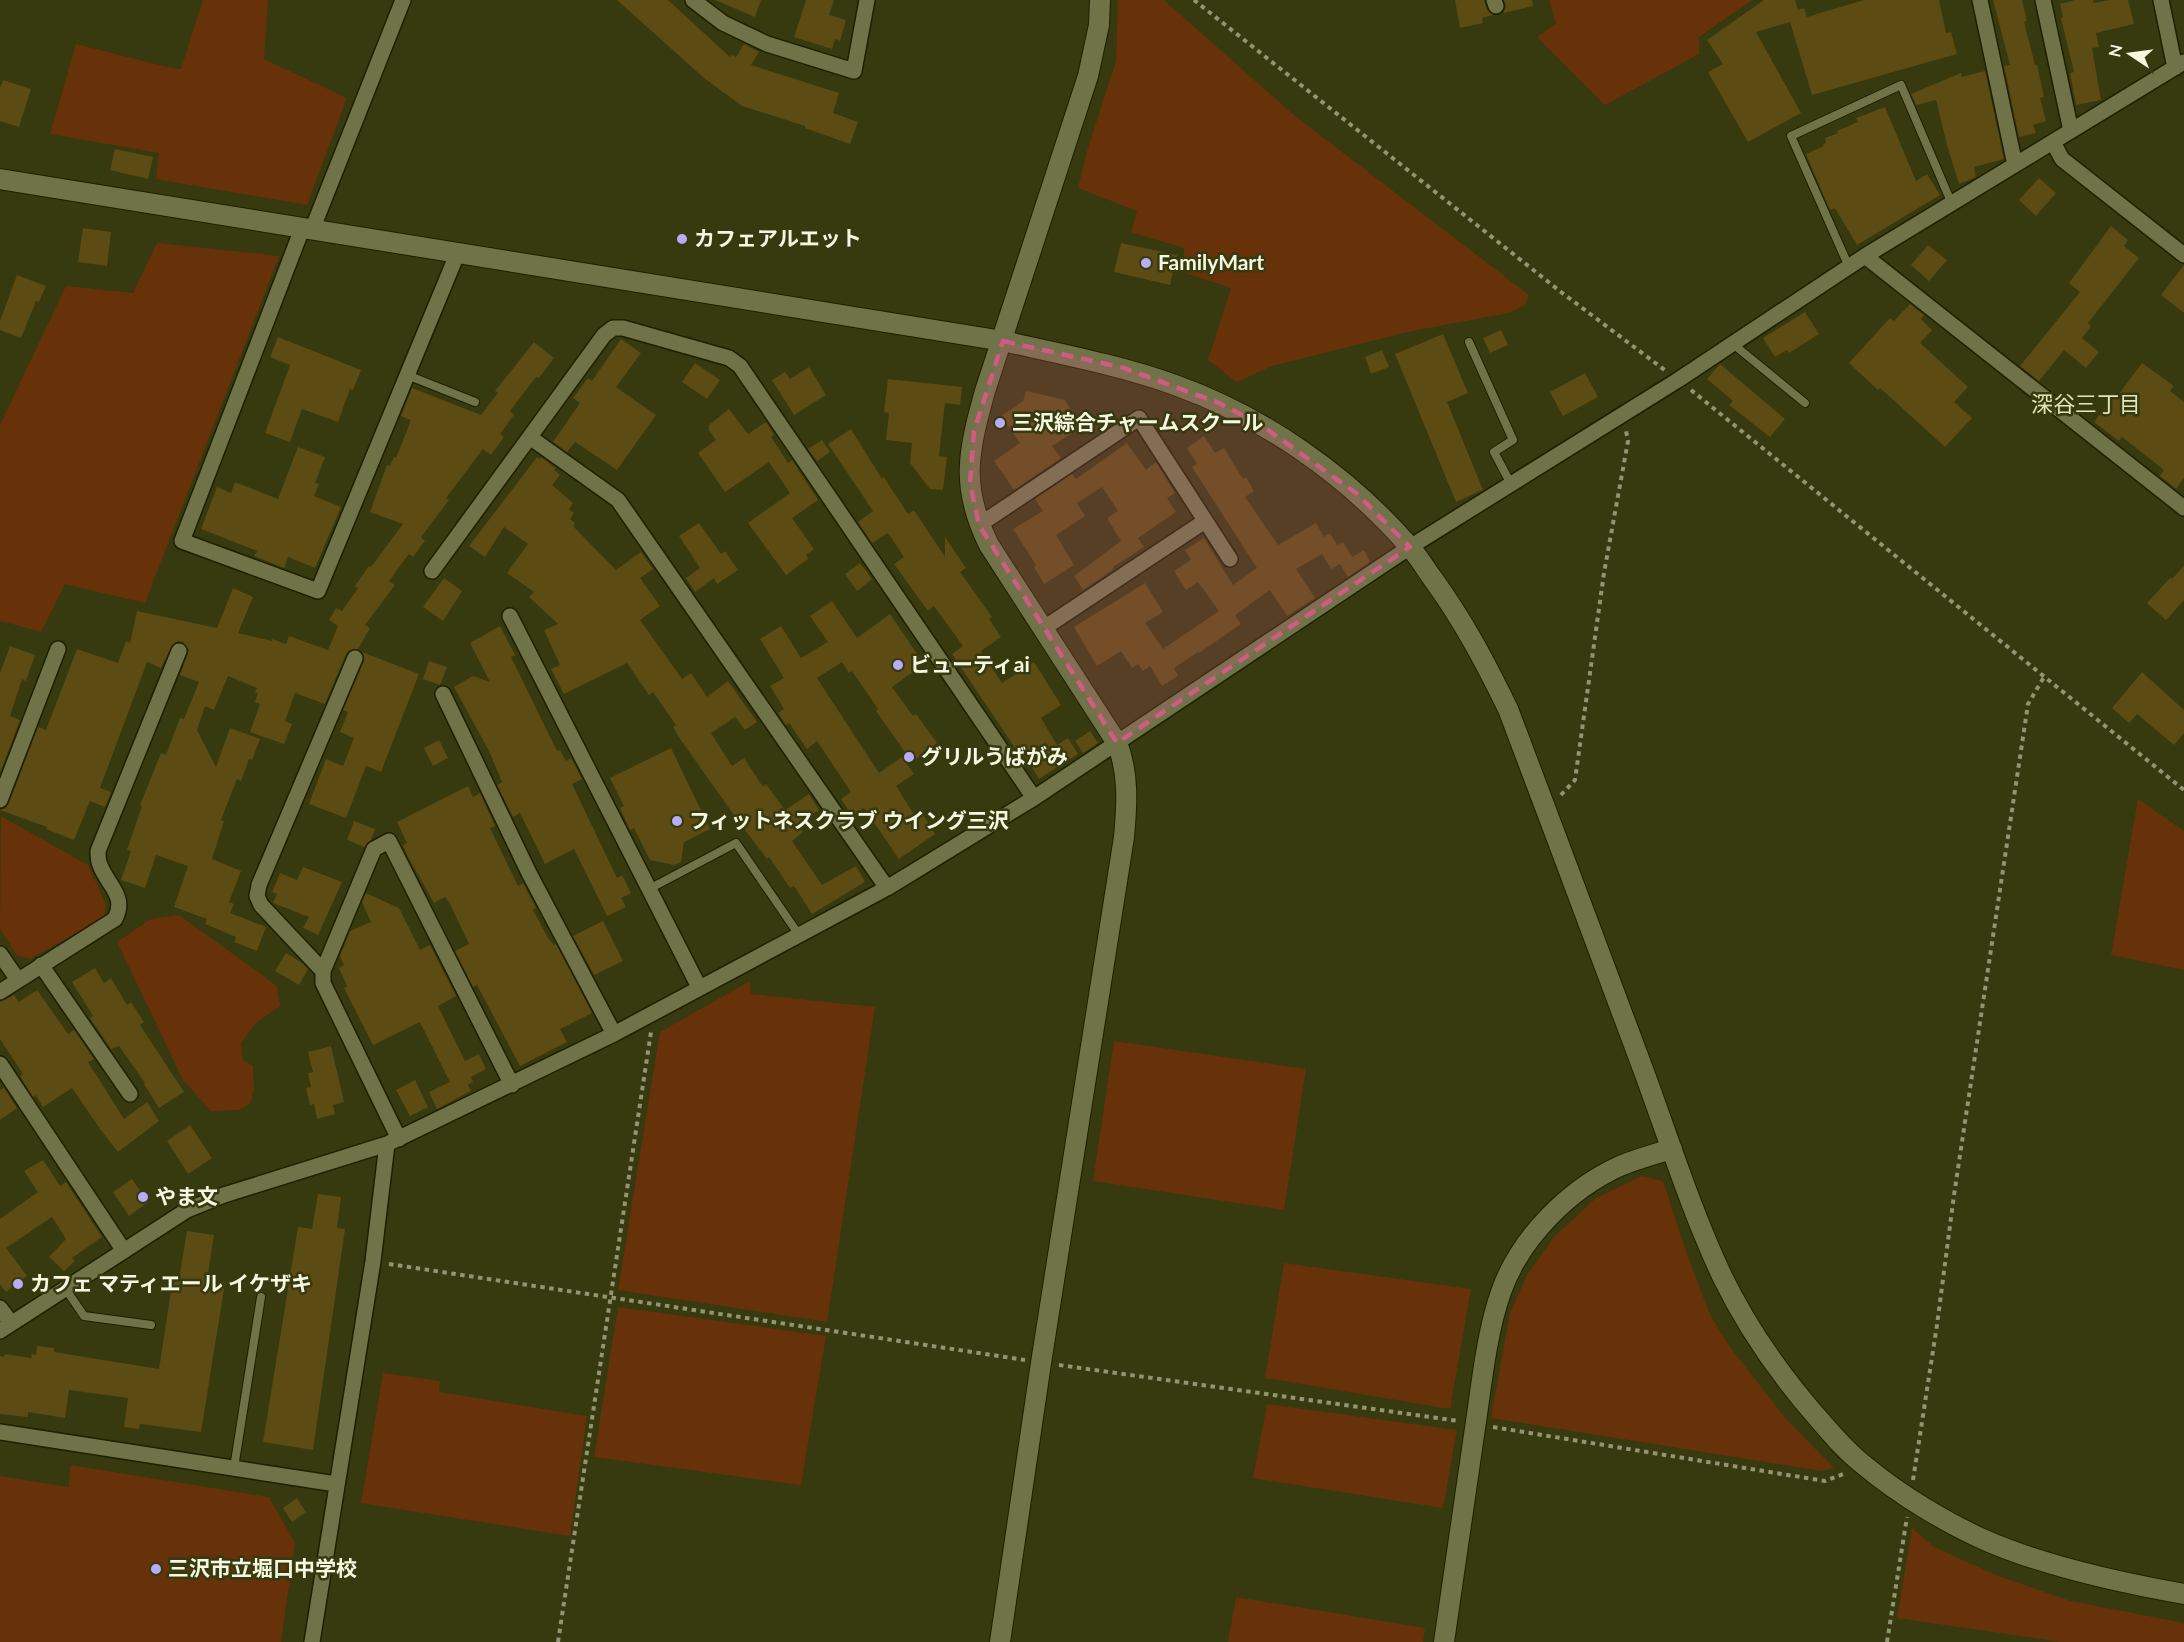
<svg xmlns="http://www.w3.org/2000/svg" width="2184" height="1642" font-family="Lato,'Noto Sans JP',sans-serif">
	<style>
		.green { fill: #67320a }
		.building { fill: #5c4b13 }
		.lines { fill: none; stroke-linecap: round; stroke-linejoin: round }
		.service-casing { stroke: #1f1f01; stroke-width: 10 }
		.minor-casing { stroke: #1f1f01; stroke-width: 18 }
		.tertiary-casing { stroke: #1f1f01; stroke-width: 22 }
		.path { stroke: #929473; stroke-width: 4; stroke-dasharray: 4.5 4.5; stroke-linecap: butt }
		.service { stroke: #707348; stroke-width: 8 }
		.minor { stroke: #707348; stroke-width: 15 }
		.tertiary { stroke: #707348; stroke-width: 20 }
		.marked { fill: #d15b83; fill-opacity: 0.2; stroke: #d15b83; stroke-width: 4.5; stroke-dasharray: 12 8; stroke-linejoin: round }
		.poi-dot { fill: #b8abf7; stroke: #37390e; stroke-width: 2 }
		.labels { text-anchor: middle; stroke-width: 5; stroke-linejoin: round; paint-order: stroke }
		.poi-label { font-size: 21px; font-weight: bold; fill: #f5f7e0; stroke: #37390e; text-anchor: start }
		.neighbourhood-label { font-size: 22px; fill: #e2e6b7; stroke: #37390e }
	</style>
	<rect width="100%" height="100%" fill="#37390e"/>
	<path class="green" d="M203 0H268L264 59 347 98 307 205 156 179 159 153 50 134 76 44 167 67 181 69Z
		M1118 0H1164L1295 116 1529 295 1524 306 1509 313 1407 332 1272 366 1237 382 1208 360 1231 288 1185 273 1184 248 1131 232 1137 211 1078 188 1087 151 1116 61Z
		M1549 0H1752L1699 37V54L1605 105 1537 37 1556 24Z
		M157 243 279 256 145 603 65 584 41 632 1 621 0 623V425L66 286 133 293Z
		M2138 799 2184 831V970L2111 955Z
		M1 816 88 865 106 904 104 917 30 959 17 955 0 929Z
		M179 915 277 986 280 1006 256 1023 241 1043 243 1060 253 1066 254 1090 250 1104 239 1110 211 1111 183 1080 117 942 151 919Z
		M750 981 751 994 875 1007 827 1322 618 1290 660 1032Z
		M1114 1041 1306 1069 1284 1210 1093 1181Z
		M1642 1176 1663 1181 1686 1251 1710 1315 1730 1347 1786 1419 1834 1468 1822 1471 1491 1418 1510 1313 1527 1275 1555 1236 1596 1198Z
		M1284 1263 1471 1289 1450 1409 1265 1378Z
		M618 1307 826 1336 801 1485 594 1457Z
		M383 1373 440 1381 439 1392 587 1416 570 1536 361 1503Z
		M1267 1404 1457 1430 1443 1508 1253 1478Z
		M70 1465 269 1497 295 1543 281 1642H0V1476L69 1487Z
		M1912 1528 1934 1547 1998 1576 2071 1601 2184 1623V1642H2062L1897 1618Z
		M1236 1597 1425 1628 1423 1642H1228Z"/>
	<path class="building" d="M617 0H668L730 57 732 55 736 57 744 44 759 52 751 65 839 93 833 113 858 122 850 144 805 128V126L742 106 704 78Z
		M715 0H761L755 17Z
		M806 0H834L829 15 846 20 840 41 835 39 832 49 794 37Z
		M1455 0H1484L1487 10 1493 15 1482 18 1483 23 1460 28Z
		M1504 0H1532L1533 6 1503 13 1506 7Z
		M1764 0H1795L1798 10 1804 8 1807 17 1864 0H1939L1946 33 1951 32 1957 54 1812 95 1790 22 1756 32 1801 113 1748 142 1708 72 1723 64 1707 40Z
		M1993 0H2022L2027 21 2024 22 2035 65H2037L2044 97 2040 98 2046 121 2033 125 2036 133 2019 137 2004 66 2010 65Z
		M2075 0H2093L2094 3 2109 0H2128L2134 24 2096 33 2099 47 2092 48 2101 100 2076 105 2070 73 2074 72 2061 18 2063 17 2060 4Z
		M1985 71 2004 159 1974 167 1976 177 1959 184 1947 145 1936 100 1916 105 1911 94 1961 73 1962 77Z
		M3 80 31 89 19 127 0 121V88Z
		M1885 107 1916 181 1927 174 1940 195 1857 245 1835 208 1830 210 1806 154 1824 146 1823 144 1826 143 1825 138 1838 133 1837 131 1858 122 1856 118Z
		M115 149 153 157 148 179 110 170Z
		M2039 178 2056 193 2036 216 2019 200Z
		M2111 226 2128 240 2124 246 2139 258 2088 323 2091 326 2082 338 2099 352 2086 368 2064 350 2039 381 2020 366 2080 292 2069 283Z
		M83 228 111 232 107 266 78 262Z
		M1121 243 1177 255 1170 285 1114 272Z
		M1928 245 1947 260 1929 281 1911 265Z
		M2184 265V313L2161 295Z
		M17 275 46 286 39 302 36 301 21 338 0 330V321Z
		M1910 304 1924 315 1921 319 1932 330 1920 343 1968 387 1954 402 1972 418 1945 447 1880 388 1878 390 1849 363 1890 318 1894 321Z
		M1805 312 1819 334 1789 353 1787 350 1775 357 1763 338Z
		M1501 330 1508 345 1490 353 1483 338Z
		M1443 334 1468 393 1447 402 1483 490 1456 502 1395 354Z
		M278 337 361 370 353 390 350 389 338 422 302 409 290 442 265 433 290 365 270 357Z
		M621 339 641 353 616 387 656 415 617 470 575 442 567 452 553 442 580 403 573 398 588 378 592 381Z
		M534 342 554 358 539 378 536 377 510 411 514 415 500 434 504 437 491 455 483 449 446 498 449 500 421 537 425 541 413 557 409 554 389 581 395 585 365 625 370 628 358 649 350 650 346 654 325 704 295 693 285 721 292 724 284 744 250 732 260 704 255 702 258 693 255 692 257 688 228 676 214 710 205 706 197 730 216 767 230 728 260 739 252 760 249 759 241 781 237 779 221 820 224 821 212 859 241 871 229 902 234 904 230 913 266 927 257 951 234 942 236 937 205 924 207 919 174 907 188 866 156 855 145 888 121 880 131 851 127 850 142 806 140 805 161 753 166 755 180 718 184 719 199 682 180 675 189 650 183 642 178 641 173 644 161 668 147 662 100 788 111 792 105 807 90 801 74 840 46 829 47 827 0 810 6 808 9 803 38 727 46 730 77 649 118 663 126 641 130 643 137 611 217 628 233 588 253 597 238 633 272 641V639L286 644 289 636 328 650 338 626 329 620 336 608 342 611 358 588 355 586 369 566 371 567 403 524 370 512 387 465 390 466 394 457 396 458 411 420 401 416 412 388 481 415 498 393 495 391Z
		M1382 350 1389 367 1371 374 1365 357Z
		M695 363 720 380 707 399 682 382Z
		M2142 363 2174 386 2170 391 2184 402V478L2176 489 2160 476 2164 470 2122 437 2119 441 2094 422 2114 396 2116 398Z
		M1720 364 1785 419 1770 437 1729 405 1733 401 1707 379Z
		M809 367 826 395 794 415 772 380 785 372 790 379Z
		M1585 373 1598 397 1563 416 1550 392Z
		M888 379 962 387 960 405 945 403 939 456 947 457 943 490 930 489 910 463 912 443 886 440 889 413 884 412Z
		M1026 391 1065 400 1082 427 1052 446 1061 458 1014 490 994 461 1020 443 1001 416 1023 401Z
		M729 409 748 434 766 422 774 435 771 437 788 463 792 460 818 500 792 518 814 549 806 555 808 559 786 575 748 523 790 493 769 462 725 492 698 453 716 440 709 430V425Z
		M851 429 882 479 883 476 908 514 914 510 945 557V537L966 568 960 572 992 617 989 619 1001 637 981 651 1002 683 1034 662 1061 705 1041 718 1057 745 1068 738 1078 754 1039 779 1024 755 1021 757 952 654 963 646 934 606 928 611 894 564 904 557 888 533 872 543 858 522 873 511 828 444Z
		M1204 436 1215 453 1224 448 1243 479 1246 477 1254 491 1245 497 1278 545 1316 523 1324 537 1330 533 1337 545 1343 542 1352 557 1331 569 1322 554 1296 569 1315 598 1287 616 1270 590 1235 615 1241 624 1199 653 1198 652 1174 668 1178 676 1162 686 1150 666 1143 671 1138 664 1132 668 1121 651 1097 666 1074 627 1145 583 1163 612 1145 623 1163 649 1219 611 1198 582 1186 590 1174 571 1191 560 1185 550 1204 538 1233 585 1257 568 1192 467 1197 464 1187 448Z
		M822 440 830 452 817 461 808 449Z
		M1127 443 1146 470 1156 462 1175 493 1167 498 1176 512 1138 538 1144 547 1113 567 1114 569 1083 590 1074 576 1121 541 1107 518 1118 511 1102 487 1077 503 1085 516 1056 535 1074 565 1044 584 1034 567 1036 565 1013 529 1043 511 1035 499 1072 474 1076 479Z
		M298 447 325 457 315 483 319 484 314 496 341 507 315 568 288 557 284 568 254 556 257 551 201 529 217 487 231 493 235 482 278 499Z
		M537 457 540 459 541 457 556 468 554 470 560 475 552 485 573 503 569 509 574 513 570 519 575 523 573 526 616 570 641 552 653 569 640 578 660 606 640 620 682 679 691 673 707 697 728 681 757 722 745 730 735 717 711 733 732 766 744 758 763 787 766 784 785 810 809 794 819 810 797 824 803 832 792 841 822 885 856 866 865 882 812 914 794 886 790 888 769 857 767 859 739 822 680 739 673 727 676 725 653 692 649 695 627 663 564 694 551 669 560 665 544 630 558 624 529 597 534 592 507 573 528 544 504 527 485 557 469 546Z
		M699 523 721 554 725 551 738 570 717 584 714 578 695 592 686 578 700 568 679 536Z
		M1364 550 1370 562 1348 577 1340 564Z
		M860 563 872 579 857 591 845 574Z
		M2184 566V600L2166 620 2147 603 2170 578 2172 579Z
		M444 578 462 591 443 621 423 607Z
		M832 601 857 638 890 614 924 664 892 687 913 716 916 714 937 743 912 762 876 711 878 709 852 671 849 673 842 662 817 678 879 773 902 757 914 774 896 786 917 819 923 815 935 834 899 859 864 808 852 816 841 799 851 792 817 741 807 749 789 723 786 725 778 713 784 709 770 686 784 678 760 639 781 626 801 658 828 642 810 616Z
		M500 626 515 655 511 657 557 751 560 750 566 761 571 758 582 779 572 784 617 878 622 875 631 893 621 898 626 907 607 916 574 849 545 864 520 813 513 817 497 785 502 782 489 751 454 687 473 676 490 682 470 643Z
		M10 646 35 655 26 681 22 679 10 716 20 720 0 773V673Z
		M362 652 419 674 381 772 366 766 346 818 309 804 326 759 343 766 354 738 340 732 348 712 343 710 364 661Z
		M429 661 447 667 440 685 423 679Z
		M2142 672 2184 710V733L2174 745 2137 714 2129 723 2112 708Z
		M1090 731 1098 743 1083 753 1075 741Z
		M439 740 448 758 433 766 424 748Z
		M671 748 710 829 684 842 681 862 674 865 650 860 634 828 630 830 620 808 624 806 610 778Z
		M468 786 473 797 480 793 495 826 490 828 518 886 523 883 536 908 533 910 548 938 554 945 556 944 592 1013 560 1029 567 1042 520 1066 477 985 473 987 455 951 469 944 449 902 445 897 434 903 407 855 403 845 407 843 397 822Z
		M354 821 375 829 371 840 364 847 347 840Z
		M303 867 342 882 318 935 303 928 309 917 273 903 277 894 272 892 280 873 297 880Z
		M366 893 399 908 420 950 430 945 456 996 438 1006 465 1061 479 1054 486 1069 471 1077 473 1082 468 1085 471 1091 437 1109 429 1092 450 1082 420 1022 373 1045 344 988 347 986 339 968 344 965 340 956 350 931 371 922 362 902Z
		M603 921 623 961 594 975 573 936Z
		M286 953 302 963 308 969 299 985 275 971Z
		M95 968 104 983 111 978 127 1005 131 1002 144 1022 140 1025 184 1092 159 1108 144 1084 145 1083 119 1046 111 1049 90 1018 93 1016 72 982Z
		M37 990 68 1034 74 1030 94 1059 88 1062 124 1119 147 1102 159 1121 118 1152 100 1129 72 1088 43 1107 36 1095 33 1097 20 1076 23 1074 0 1039V1002L14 995 19 1002Z
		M331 1046 344 1102 333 1105 335 1114 317 1119 314 1104 310 1105 306 1088 311 1087 308 1073 313 1072 308 1052Z
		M415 1080 428 1107 410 1116 396 1090Z
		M4 1088 17 1108 0 1120V1090Z
		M190 1125 212 1158 188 1174 167 1141Z
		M43 1160 60 1186 66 1182 102 1237 72 1258 75 1261 64 1271 49 1257 66 1239 52 1217 6 1248 27 1276 6 1292 0 1284V1219L38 1192 24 1171Z
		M132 1179 148 1202 129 1216 113 1192Z
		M318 1194 341 1197 337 1228 345 1229 313 1450 263 1442 298 1227 312 1229Z
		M187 1231 214 1235 207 1280 225 1283 201 1432 140 1424 139 1429 124 1427 128 1398 69 1390 65 1418 28 1412V1417L0 1414V1356L4 1357 5 1354 31 1358 32 1354 36 1355 37 1346 54 1348V1352L159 1369 173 1278 179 1279Z
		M297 1498 306 1512 292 1522 283 1508Z"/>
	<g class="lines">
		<defs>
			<path id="service" d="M1849 267 1791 136 1901 85 1952 204
				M1469 342 1513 440 1494 452 1511 484
				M1733 344 1805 403
				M407 375 475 402
				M649 889 736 843 799 935
				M65 1288 84 1316 151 1325
				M234 1468 261 1297"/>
			<path id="minor" d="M693 0 723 23 767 44 854 71 867 0
				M1494 0 1496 6
				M1980 0 2015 165
				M2043 0 2071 131
				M2161 0 2175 68
				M2053 142 2062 159 2184 255
				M302 229 182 541 318 591 458 252
				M312 230 403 0
				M1865 256 2184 508
				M531 438 618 500 887 888
				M979 525 1139 418 1230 559
				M432 571 604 335 613 328H623L729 358 740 366 1034 798
				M510 616 699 987
				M1044 628 1205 521
				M443 694 529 873 614 1034
				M0 800 58 649
				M0 954 18 980
				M41 965 130 1094
				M323 971 261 905 257 896 259 885 355 658
				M0 992 115 919C127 896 108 886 100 865 98 861 98 855 98 851L179 651
				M0 1064 124 1251
				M399 1139 323 983V971L374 849 389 841 512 1085
				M0 1308 11 1323
				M0 1331 187 1210 224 1195 387 1144 614 1034 887 888 1034 798 1410 547 1678 380 1865 256 2184 62
				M0 1432 336 1484
				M312 1642 373 1261 387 1144"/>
			<path id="tertiary" d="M0 179 1003 341C1061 354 1119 365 1175 385 1264 417 1347 475 1409 546 1418 556 1425 568 1433 579 1464 622 1485 662 1508 709 1553 829 1599 949 1643 1069 1668 1137 1691 1210 1722 1276 1748 1330 1783 1379 1823 1424 1836 1439 1849 1454 1865 1466 1900 1495 1946 1523 1987 1541 2045 1566 2122 1583 2184 1594
				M1000 1642 1041 1363 1124 837C1127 805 1129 773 1117 743L989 545C960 487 968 452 985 391L1088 76 1099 25 1100 0
				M1444 1642C1454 1573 1464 1504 1474 1435 1481 1390 1486 1334 1501 1292 1520 1238 1569 1189 1620 1166 1637 1159 1655 1154 1672 1149"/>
		</defs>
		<use href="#service" class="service-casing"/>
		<use href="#minor" class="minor-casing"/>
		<use href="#tertiary" class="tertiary-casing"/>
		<path class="path" d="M1194 0 1561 292 1666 371
			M1691 390 2184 790
			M1561 795 1575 780 1604 573 1628 441 1626 431
			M389 1264 1025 1360
			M1059 1365 1459 1421
			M1493 1427 1825 1481 1846 1473
			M1913 1480 1937 1325 1954 1195 2028 704 2044 677
			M558 1642 651 1032
			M1887 1642 1907 1517"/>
		<use href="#service" class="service"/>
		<use href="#minor" class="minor"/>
		<use href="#tertiary" class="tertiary"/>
	</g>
	<path class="marked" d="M1003 341 1124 368 1219 403 1261 425 1356 493 1410 547 1117 743 979 525 970 483 974 431Z"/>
	<g class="poi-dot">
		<circle cx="682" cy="239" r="6"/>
		<circle cx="1146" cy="263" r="6"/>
		<circle cx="1000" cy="423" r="6"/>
		<circle cx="898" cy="665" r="6"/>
		<circle cx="909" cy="757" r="6"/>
		<circle cx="677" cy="821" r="6"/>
		<circle cx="143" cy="1197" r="6"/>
		<circle cx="18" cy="1284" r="6"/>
		<circle cx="156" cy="1569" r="6"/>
	</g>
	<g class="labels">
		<g class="poi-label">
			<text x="694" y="246">カフェアルエット</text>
			<text x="1158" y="270">FamilyMart</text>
			<text x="1012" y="430">三沢綜合チャームスクール</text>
			<text x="910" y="672">ビューティai</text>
			<text x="921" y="764">グリルうばがみ</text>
			<text x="689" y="828">フィットネスクラブ ウイング三沢</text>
			<text x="155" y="1204">やま文</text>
			<text x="30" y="1291">カフェ マティエール イケザキ</text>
			<text x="168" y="1576">三沢市立堀口中学校</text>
		</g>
		<g class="neighbourhood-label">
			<text x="2086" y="412">深谷三丁目</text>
		</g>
	</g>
	<g transform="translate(2130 54) rotate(283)" stroke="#37390e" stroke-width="4.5" paint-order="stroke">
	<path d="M0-4.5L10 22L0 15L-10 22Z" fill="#f5f7e0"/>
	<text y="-9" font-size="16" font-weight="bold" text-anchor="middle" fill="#f5f7e0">N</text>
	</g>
</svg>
